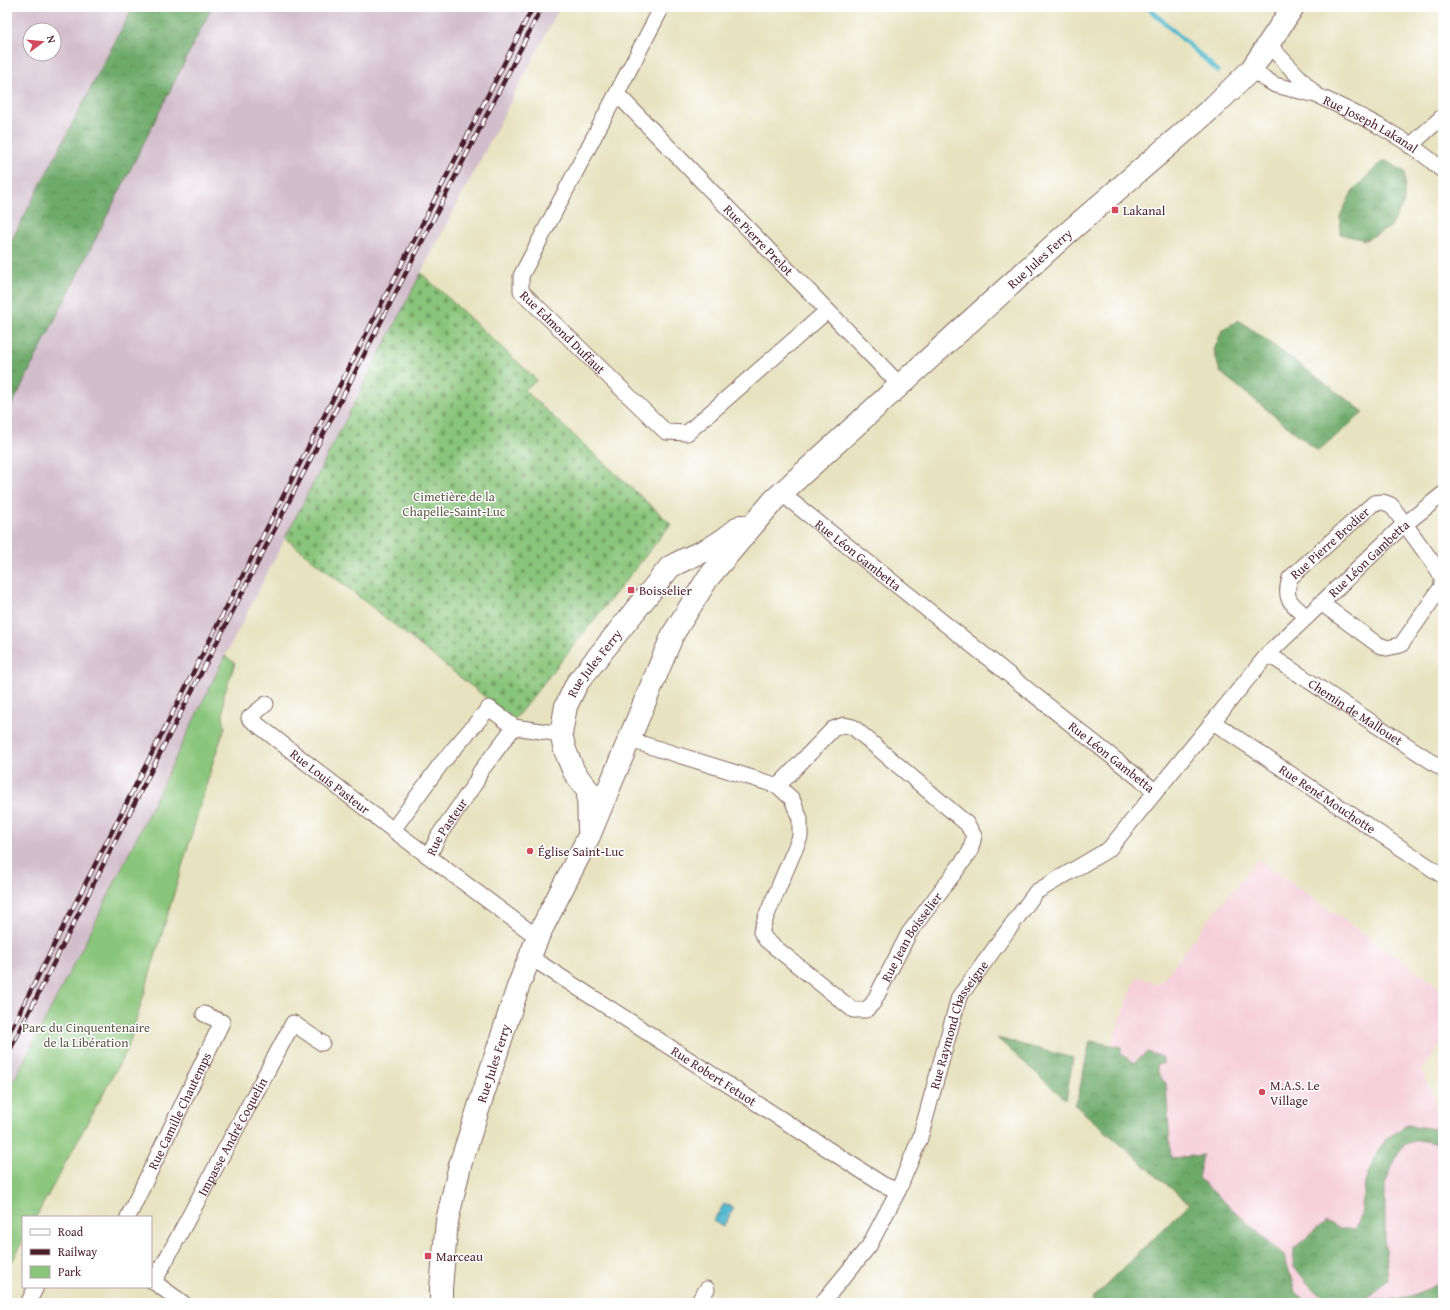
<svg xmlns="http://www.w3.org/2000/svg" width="1450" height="1310" font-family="'Gentium Book Plus',serif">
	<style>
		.built { fill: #f5cfda }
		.railway { fill: #d1bdcb; fill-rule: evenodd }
		.forest { fill: url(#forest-crowns); stroke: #5c644a }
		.cemetery { fill: url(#cemetery-stones); stroke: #6a7252 }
		.park { fill: #89c57a; stroke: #6a7252 }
		.water { fill: url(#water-ripples); stroke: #4e6c7e }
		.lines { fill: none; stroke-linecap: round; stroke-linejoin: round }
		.stream { stroke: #52b9d0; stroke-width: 4.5 }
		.street-casing { stroke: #81635f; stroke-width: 17 }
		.secondary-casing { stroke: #81635f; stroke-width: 24 }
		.street { stroke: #fff; stroke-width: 15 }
		.secondary { stroke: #fff; stroke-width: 22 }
		.rail-casing { stroke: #4a1f2b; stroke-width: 4.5 }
		.rail { stroke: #fff; stroke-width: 3; stroke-dasharray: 9; stroke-linecap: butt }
		.poi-dot { fill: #d1495b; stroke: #fff; stroke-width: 1.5 }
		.labels { text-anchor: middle; stroke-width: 3; stroke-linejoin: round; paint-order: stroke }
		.street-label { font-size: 13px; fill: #4a1f2b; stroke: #fff }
		.poi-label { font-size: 13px; fill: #4a1f2b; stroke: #fff; text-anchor: start }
		.park-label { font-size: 13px; fill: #605947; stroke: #fff }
	</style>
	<defs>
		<pattern id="forest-crowns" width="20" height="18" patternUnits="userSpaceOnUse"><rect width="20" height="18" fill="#6eaa6a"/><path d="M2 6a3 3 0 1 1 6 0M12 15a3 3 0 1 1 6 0" fill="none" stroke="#5c8a57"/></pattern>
		<pattern id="cemetery-stones" width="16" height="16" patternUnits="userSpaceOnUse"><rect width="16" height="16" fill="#89c57a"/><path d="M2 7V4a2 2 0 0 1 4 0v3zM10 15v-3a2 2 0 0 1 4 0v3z" fill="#729f64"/></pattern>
		<pattern id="water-ripples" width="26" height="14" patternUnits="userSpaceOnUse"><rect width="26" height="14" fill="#52b9d0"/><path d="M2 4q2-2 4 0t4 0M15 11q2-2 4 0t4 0" fill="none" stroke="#4696a9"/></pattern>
	</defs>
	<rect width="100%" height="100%" fill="#fff"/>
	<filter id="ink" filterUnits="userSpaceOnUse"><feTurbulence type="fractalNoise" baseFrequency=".025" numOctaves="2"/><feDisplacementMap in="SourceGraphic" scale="8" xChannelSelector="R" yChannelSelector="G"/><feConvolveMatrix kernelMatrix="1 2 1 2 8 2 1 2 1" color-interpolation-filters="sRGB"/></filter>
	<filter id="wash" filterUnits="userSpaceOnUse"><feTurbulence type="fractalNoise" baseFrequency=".012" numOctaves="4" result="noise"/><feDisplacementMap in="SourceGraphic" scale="16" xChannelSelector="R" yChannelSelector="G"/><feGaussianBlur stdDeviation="0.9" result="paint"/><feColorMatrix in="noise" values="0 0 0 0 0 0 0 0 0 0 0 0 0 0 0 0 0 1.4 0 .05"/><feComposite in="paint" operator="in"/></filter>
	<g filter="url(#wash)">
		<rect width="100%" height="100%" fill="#e7e2c0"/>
		<path class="built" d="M1258 859 1443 990V1041L1422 1070 1443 1117V1303H1308L1189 1204 1085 1113 1137 976 1159 985 1209 919Z"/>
		<path class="railway" d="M7 7H560L421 273 225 656 97 919 7 1094ZM30 30H54V54H30Z"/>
		<path class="forest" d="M133 7H212L7 415V249Z
			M1384 160 1405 172 1404 202 1391 227 1365 240 1340 234V216L1353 190Z
			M1239 320 1364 412 1318 451 1220 372 1214 350 1222 330Z
			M997 1038 1073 1058 1066 1100Z
			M1090 1041 1121 1047V1053L1134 1063 1147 1052 1163 1057V1064H1157C1157 1072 1160 1078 1166 1083L1171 1158 1203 1155 1198 1178 1285 1257 1295 1292 1308 1303H1094L1092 1299 1189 1204 1074 1104 1078 1096Z
			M1407 1125 1443 1130V1145L1419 1140 1405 1144 1395 1160 1385 1184V1250L1388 1280C1368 1299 1360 1303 1332 1303L1310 1286 1293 1265 1294 1248 1326 1221 1340 1229H1356L1361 1215 1365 1183 1373 1161 1385 1140Z
			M1443 1281V1303H1369L1376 1298C1380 1299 1385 1301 1389 1301 1402 1300 1433 1288 1443 1281Z"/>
		<path class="cemetery" d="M421 273 537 380 524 390 671 524 514 720 285 538Z"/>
		<path class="park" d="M225 656 235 663 224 695 223 717 225 727 214 759 128 1048 36 1217H23V1241L7 1271V1094L97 919Z"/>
		<path class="water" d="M724 1204 728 1206 729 1204 734 1208 723 1227 713 1221Z"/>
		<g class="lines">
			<path class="stream" d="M1147 7 1218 71"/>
		</g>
	</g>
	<g filter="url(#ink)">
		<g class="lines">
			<defs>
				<g id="street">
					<path id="s1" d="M661 9 521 276V291L666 432 687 433 827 311"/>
					<path d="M1251 70 1275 85 1316 95 1269 45"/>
					<path id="s2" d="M618 95 900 385"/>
					<path id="s3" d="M1316 95C1360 115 1408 138 1443 171"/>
					<path d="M1410 146 1443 116"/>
					<path id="s4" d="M781 493 1155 791"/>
					<path id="s5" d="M1307 617C1291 603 1283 600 1290 578L1374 503 1383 502 1391 505 1436 567 1442 577V586L1401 645 1387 648 1377 644 1321 603"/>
					<path id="s6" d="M1268 654 1443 769"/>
					<path id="s7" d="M266 704 249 718 393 830 529 931 539 934"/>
					<path id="s8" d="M1213 722 1443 876"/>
					<path id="s9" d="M630 740 778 786 792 799 800 819V837L766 917 761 932 766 940 853 1010H866L873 1003 909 933 970 852 974 836 967 824 853 727 844 725 833 729 778 786"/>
					<path d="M393 830 440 765 489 708 514 727 561 734"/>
					<path id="s10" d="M429 856 439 835 476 782 480 772 514 727"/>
					<path id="s11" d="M530 957 882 1184 898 1191"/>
					<path id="s12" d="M128 1217 222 1022 204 1014"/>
					<path d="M151 1280 183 1303"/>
					<path id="s13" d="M154 1282 293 1023 322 1043"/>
					<path d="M28 1303 36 1287"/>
					<path d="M705 1303 700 1299 707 1289"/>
					<path id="s14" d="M822 1303 869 1246 898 1191 920 1138 959 997 1036 892 1109 849 1268 654 1399 529 1443 494"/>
				</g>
				<g id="secondary">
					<path id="s15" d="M589 829 588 790 574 772 565 750 561 734 566 706 577 683 670 567C682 560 692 556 704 551 718 545 730 535 741 526"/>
					<path id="s16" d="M441 1303V1288L447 1221 460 1165 518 987 539 934 589 836 673 634 708 578 774 500 800 476 1064 236 1213 107 1251 70 1293 7"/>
				</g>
			</defs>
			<use href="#street" class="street-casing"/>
			<use href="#secondary" class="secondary-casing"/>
			<use href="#street" class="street"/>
			<use href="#secondary" class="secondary"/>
			<defs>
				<path id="rail" d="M7 1037 533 7
					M7 1056 106 859 542 7"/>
			</defs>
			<use href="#rail" class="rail-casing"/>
			<use href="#rail" class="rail"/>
		</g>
	</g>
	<g class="poi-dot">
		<rect x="1111" y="206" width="8" height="8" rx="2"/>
		<rect x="627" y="586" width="8" height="8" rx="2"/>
		<circle cx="530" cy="851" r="4"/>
		<circle cx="1262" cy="1092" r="4"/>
		<rect x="424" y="1252" width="8" height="8" rx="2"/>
	</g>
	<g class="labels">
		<g class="street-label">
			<text dy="5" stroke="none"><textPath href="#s3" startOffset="62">Rue Joseph Lakanal</textPath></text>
			<text dy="5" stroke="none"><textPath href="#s2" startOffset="202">Rue Pierre Prelot</textPath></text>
			<text dy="5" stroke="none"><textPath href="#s16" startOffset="1240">Rue Jules Ferry</textPath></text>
			<text dy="5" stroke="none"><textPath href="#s1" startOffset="375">Rue Edmond Duffaut</textPath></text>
			<text dy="5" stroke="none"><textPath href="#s5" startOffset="100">Rue Pierre Brodier</textPath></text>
			<text dy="5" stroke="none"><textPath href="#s4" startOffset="99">Rue Léon Gambetta</textPath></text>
			<text dy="5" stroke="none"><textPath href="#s14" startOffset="945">Rue Léon Gambetta</textPath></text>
			<text dy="5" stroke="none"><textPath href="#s15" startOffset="182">Rue Jules Ferry</textPath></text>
			<text dy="5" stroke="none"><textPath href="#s6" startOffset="105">Chemin de Mallouet</textPath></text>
			<text dy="5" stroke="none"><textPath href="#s4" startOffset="423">Rue Léon Gambetta</textPath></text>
			<text dy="5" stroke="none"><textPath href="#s7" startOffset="125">Rue Louis Pasteur</textPath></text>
			<text dy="5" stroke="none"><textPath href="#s8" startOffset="138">Rue René Mouchotte</textPath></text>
			<text dy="5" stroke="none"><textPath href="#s10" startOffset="34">Rue Pasteur</textPath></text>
			<text dy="5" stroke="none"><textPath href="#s9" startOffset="537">Rue Jean Boisselier</textPath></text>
			<text dy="5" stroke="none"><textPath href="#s14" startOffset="314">Rue Raymond Chasseigne</textPath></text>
			<text dy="5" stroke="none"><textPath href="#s16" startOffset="247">Rue Jules Ferry</textPath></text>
			<text dy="5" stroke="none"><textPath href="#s11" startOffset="219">Rue Robert Fetuot</textPath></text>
			<text dy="5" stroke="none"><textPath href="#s12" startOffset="118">Rue Camille Chautemps</textPath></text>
			<text dy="5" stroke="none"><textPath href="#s13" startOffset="165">Impasse André Coquelin</textPath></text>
		</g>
		<g class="poi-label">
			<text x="1123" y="215">Lakanal</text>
			<text x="639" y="595">Boisselier</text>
			<text x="538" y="856">Église Saint-Luc</text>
			<text x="1270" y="1090">M.A.S. Le<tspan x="1270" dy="15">Village</tspan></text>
			<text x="436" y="1261">Marceau</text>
		</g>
		<g class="park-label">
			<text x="454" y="501">Cimetière de la<tspan x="454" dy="15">Chapelle-Saint-Luc</tspan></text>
			<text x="86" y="1032">Parc du Cinquentenaire<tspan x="86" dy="15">de la Libération</tspan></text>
		</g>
	</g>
	<rect width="1450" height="1310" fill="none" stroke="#fff" stroke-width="24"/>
	<rect x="22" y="1216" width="130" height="72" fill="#ffffff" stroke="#b7a5aa"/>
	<rect x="30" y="1229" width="20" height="6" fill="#ffffff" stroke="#b7a5aa"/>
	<text x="58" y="1236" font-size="12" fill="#4a1f2b">Road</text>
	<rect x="30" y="1249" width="20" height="6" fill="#4a1f2b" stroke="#b7a5aa"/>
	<text x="58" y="1256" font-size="12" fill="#4a1f2b">Railway</text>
	<rect x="30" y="1266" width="20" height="12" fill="#89c57a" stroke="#b7a5aa"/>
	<text x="58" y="1276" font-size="12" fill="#4a1f2b">Park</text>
	<g transform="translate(42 42) rotate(74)"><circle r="19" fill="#ffffff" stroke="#b7a5aa"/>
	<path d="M0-3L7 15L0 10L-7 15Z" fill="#d1495b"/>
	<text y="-6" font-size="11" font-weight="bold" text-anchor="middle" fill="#4a1f2b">N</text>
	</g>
</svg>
